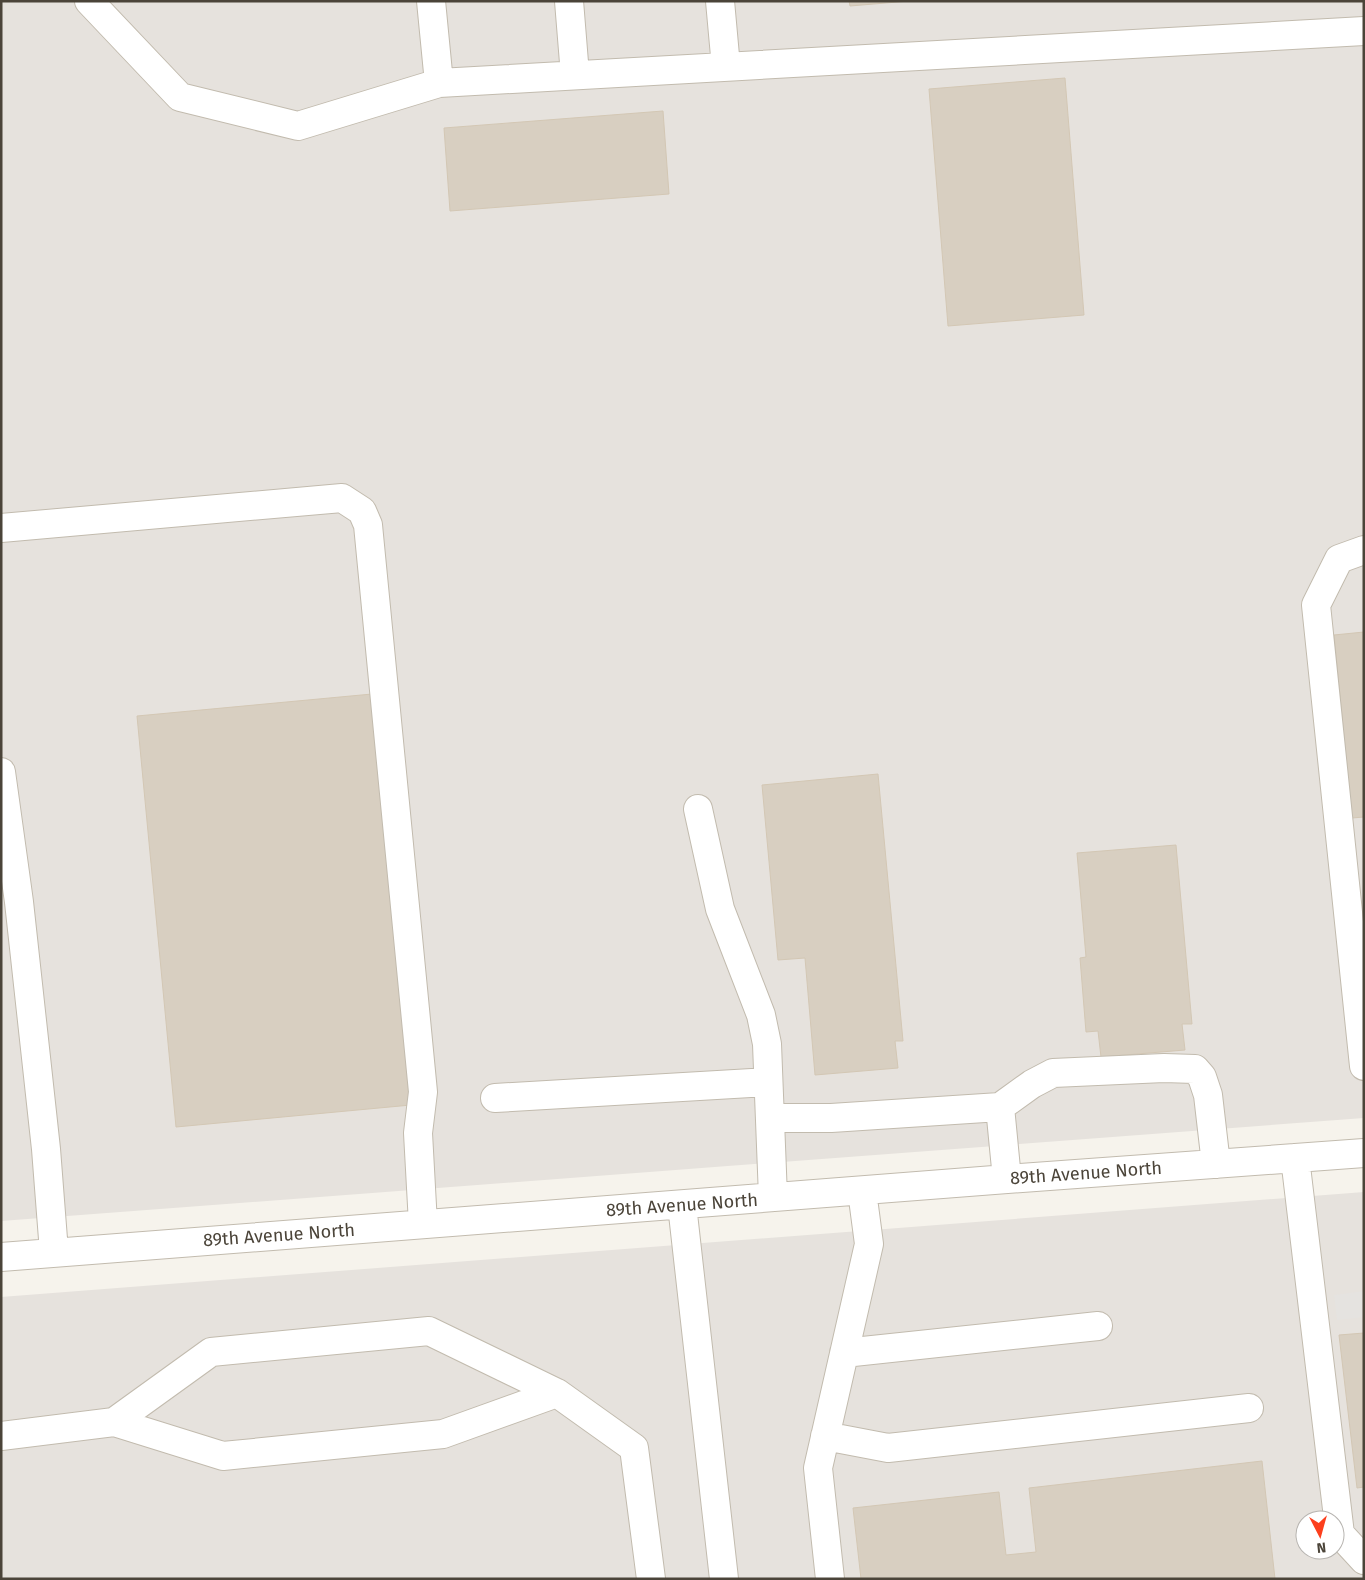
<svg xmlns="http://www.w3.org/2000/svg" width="1365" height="1580" font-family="'Fira Sans',sans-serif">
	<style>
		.industrial { fill: #e6e2dd; fill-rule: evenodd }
		.parking { fill: #e5e3e0 }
		.building { fill: #d8cfc1; stroke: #d3c7b4 }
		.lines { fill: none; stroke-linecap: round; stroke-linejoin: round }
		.minor-casing { stroke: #c2bbae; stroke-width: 30 }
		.minor { stroke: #fff; stroke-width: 28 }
		.labels { text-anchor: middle; stroke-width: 4; stroke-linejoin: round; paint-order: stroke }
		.street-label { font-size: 18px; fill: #4b4439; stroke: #fff }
	</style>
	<rect width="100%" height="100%" fill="#f6f3ec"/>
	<path class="industrial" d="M1 1H1364V1118L1 1221Z
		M1364 1192V1579H1V1297ZM1305 1520H1335V1550H1305Z"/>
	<path class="parking" d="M1364 1291V1317L1337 1320 1334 1295Z"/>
	<path class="building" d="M849 1H909L850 6Z
		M1065 78 1084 315 948 326 929 89Z
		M663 111 669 194 450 211 444 128Z
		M1364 632V817L1352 818 1334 635Z
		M372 694 411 1105 176 1127 137 716Z
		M878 774 903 1041H895L898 1068 815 1075 805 958 778 960 762 785Z
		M1176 845 1192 1024H1182L1185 1050 1101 1057 1098 1031 1086 1032 1080 958 1086 957 1077 853Z
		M1364 1333V1487L1357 1488 1339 1335Z
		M1262 1461 1275 1579H861L853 1508 999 1492 1006 1555 1036 1552 1029 1488Z"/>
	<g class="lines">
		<defs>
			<path id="minor" d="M89 1 180 97 298 126 439 83
				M431 1 439 83 1364 31
				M569 1 575 75
				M720 1 726 67
				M1 528 342 498 362 511 368 525 423 1092 418 1133 423 1224
				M1364 550 1339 559 1316 605 1364 1066
				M1 772 19 902 46 1149 54 1252
				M698 809 720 909 761 1015 767 1044 773 1197
				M495 1098 768 1082
				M1000 1107 1032 1084 1053 1073 1164 1068 1195 1069 1202 1077 1208 1095 1216 1164
				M770 1118H831L1000 1107 1007 1179
				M1295 1158 1340 1534 1364 1560
				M682 1205 724 1579
				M1 1257 1007 1179 1364 1153
				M844 1353 1098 1326
				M114 1422 211 1352 429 1331 557 1393 634 1448 651 1579
				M1 1436 114 1422 223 1456 443 1434 557 1393
				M825 1436 888 1448 1249 1408
				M830 1579 818 1468 869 1244 862 1191"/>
		</defs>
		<use href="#minor" class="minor-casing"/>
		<use href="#minor" class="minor"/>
	</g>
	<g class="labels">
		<g class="street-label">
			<text transform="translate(1086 1173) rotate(-4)" y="6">89th Avenue North</text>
			<text transform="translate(682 1205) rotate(-4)" y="6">89th Avenue North</text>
			<text transform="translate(279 1235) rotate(-4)" y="6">89th Avenue North</text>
		</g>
	</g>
	<rect width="1365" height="1580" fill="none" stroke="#4b4439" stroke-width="5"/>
	<g transform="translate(1320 1535) rotate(174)"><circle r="24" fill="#ffffff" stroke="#b7b4b0"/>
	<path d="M0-4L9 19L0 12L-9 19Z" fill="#fc3f1d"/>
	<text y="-8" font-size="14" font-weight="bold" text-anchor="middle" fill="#4b4439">N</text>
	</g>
</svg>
